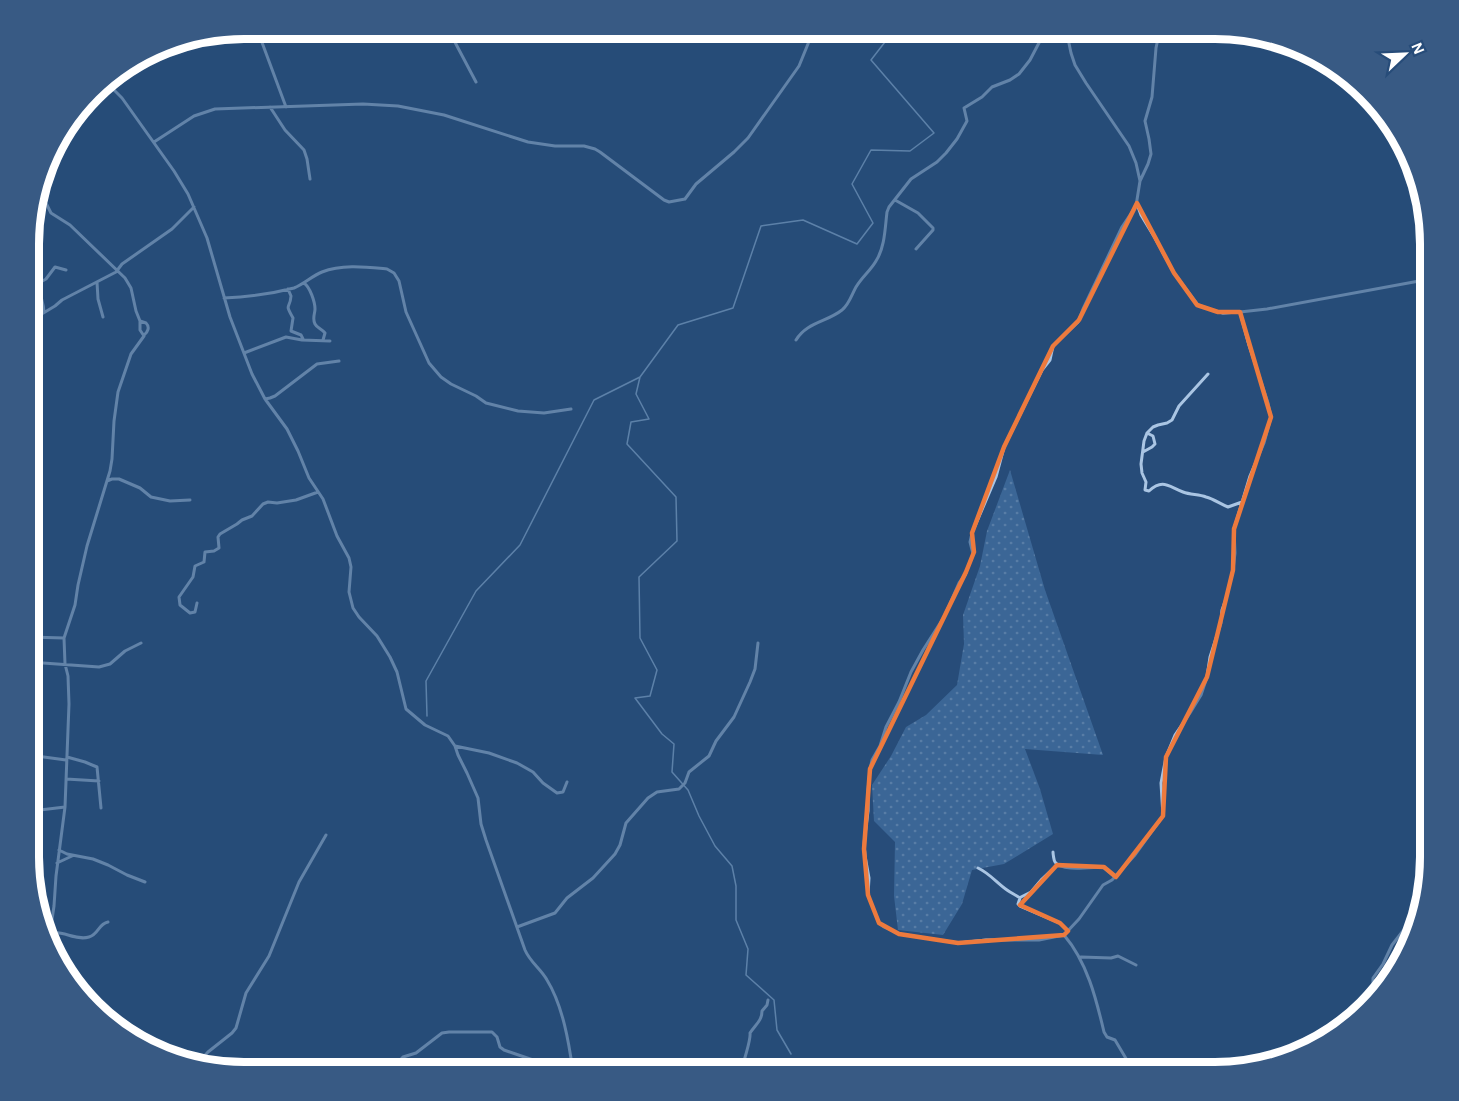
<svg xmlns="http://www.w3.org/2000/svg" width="1459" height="1101" font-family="'Alegreya Sans',sans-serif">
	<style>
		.grass { fill: url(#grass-dots) }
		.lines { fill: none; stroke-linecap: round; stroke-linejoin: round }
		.stream { stroke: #9ec0e3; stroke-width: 1.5 }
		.minor { stroke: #aac5e3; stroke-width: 3 }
		.marked { fill: none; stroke: #ed7a3d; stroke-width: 4.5; stroke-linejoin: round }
		.rim { fill: none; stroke: #fff; stroke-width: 8 }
	</style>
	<defs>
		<pattern id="grass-dots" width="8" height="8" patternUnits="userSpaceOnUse" patternTransform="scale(1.5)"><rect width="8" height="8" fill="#3b6696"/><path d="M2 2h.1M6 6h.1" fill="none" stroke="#587da6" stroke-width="1.8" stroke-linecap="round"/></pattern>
	</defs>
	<rect width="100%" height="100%" fill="#274c79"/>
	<path class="grass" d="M1010 470 1045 590 1103 755 1025 749 1040 789 1053 834 1004 864 972 870 962 904 943 935 898 930 894 896 895 842 874 821 872 785 891 756 906 727 926 715 957 685 964 644 963 615 980 566 987 531Z"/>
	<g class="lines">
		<path class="stream" d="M427 716 426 681 476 591 520 545 594 400 640 377
			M791 1054 777 1030 774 1000 746 975 748 949 736 920V886L732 866 715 846 699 816 688 790 672 772 674 744 662 734 635 698 650 696 657 670 640 638 639 577 677 541 676 497 627 444 631 422 649 419 636 394 640 377 678 325 733 308 761 226 803 220 857 244 873 223 852 184 871 150 910 151 934 133 871 60 895 29"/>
		<path class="minor" d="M257 29 286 107
			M448 29 476 82
			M104 80 122 98 174 171 188 194 207 238 230 317 252 374 265 399 287 429 298 451 309 478 323 499 337 536 349 558 351 567 349 592 353 608 359 617 377 636 390 657 397 672 406 709 425 725 448 736 455 746 458 755 467 773 478 798 481 824 486 840 525 950C530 962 541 969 547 980 563 1006 569 1043 573 1072
			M270 107 285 130 304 150 307 159 310 179
			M154 142 194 116 215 109 363 104 398 106 444 115 528 142 555 146H584L595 149 600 152 664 200 669 202 685 199 696 184 734 152 748 138 799 66 810 39 819 29
			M1140 181 1148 164 1151 154 1149 139 1145 121 1152 97 1156 48 1160 29
			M37 194 47 205 51 213 70 225 125 278 131 288 136 311 140 321V330L144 336 131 354 118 392 114 421 112 459 110 471 87 546 78 585 75 605 64 638 65 664 68 676 69 704 65 807 56 876 54 906 50 933 49 947
			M895 200 918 213 933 228V230L916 249
			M1137 204 1141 215 1155 238 1174 273 1198 305 1215 311 1223 313 1240 312 1267 309 1430 279
			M30 269C35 284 43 295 44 312
			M97 282 98 299 103 317
			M304 283C310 287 315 302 315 309 315 314 312 318 315 324 317 328 322 329 325 333L323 340
			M37 284 46 279 55 267 66 270
			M288 289 291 296C290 310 284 302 293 318L291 331 301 335 303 339
			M224 298C247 297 271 294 294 288 304 284 312 276 322 272 342 264 366 267 387 269L394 273 399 281 406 312 429 363 441 377 451 384 476 396 486 403 518 411 544 413 571 409
			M30 321 55 306 62 300 116 272 122 264 172 229 194 207
			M140 321 146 323C150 327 148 332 144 335
			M796 340C807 322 827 322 842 310 849 305 852 294 856 287 862 277 871 270 876 261 885 247 885 228 887 212L889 207 911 179 937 162 946 153 957 139 967 121 964 108 982 97 992 87 1010 80 1019 74 1030 60 1041 39 1055 29
			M30 349 37 332 40 317
			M244 353 286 337 302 340 330 341
			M1208 374 1179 406 1172 420 1167 423 1158 425 1153 427 1147 433 1144 441 1141 464 1142 473 1146 482 1145 490 1149 491C1163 478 1169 487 1183 492 1191 495 1199 494 1206 497 1214 499 1220 504 1228 507L1242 502
			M265 399 270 398 275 396 317 364 339 361
			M1143 452 1152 447 1155 444 1153 436 1147 433
			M107 481 112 479H119L140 488 151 497 170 501 190 500
			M197 603 195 612 190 613 180 605 179 597 193 577 195 566 204 562 205 552 214 551 219 548 218 537 220 534 237 524 242 520 252 516 263 504 268 502 277 503 296 500 318 492
			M29 637 64 638
			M29 662 99 667 110 664 125 651 141 643
			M455 746 489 753 517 763 533 772 543 783 557 793 563 792 567 782
			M29 755 66 760
			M67 757 85 762 97 767 101 808
			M66 779 99 781
			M29 815 40 810 65 807
			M59 850 67 854 93 859 108 865 127 875 145 882
			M1053 852C1053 854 1054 861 1055 862 1061 872 1092 867 1103 867L1115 877
			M57 863 72 856
			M978 868C989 873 997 883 1007 890 1011 893 1016 895 1020 898L1018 904 1020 906 1060 923 1068 931
			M1021 897 1031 892 1042 879 1057 865
			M517 927 555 913 567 898 593 878 615 854 620 845 626 823 648 798 657 792 679 789 685 783 689 772 709 756 716 741 734 717 750 682 755 669 758 643
			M50 933C64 930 75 941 89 937 99 934 98 924 108 922
			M1064 935 1039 940H986L958 943 899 934 884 927 879 923 868 895 869 878 865 856 864 843 868 811V790L870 769 872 760 880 746 886 727 899 702 911 672 923 650 944 617 959 583 965 575 973 554 970 542 972 533 996 477 1004 447 1042 370 1050 360 1053 346 1078 322 1083 309 1122 227 1136 206 1140 181 1136 163 1129 146 1086 83 1075 65 1071 53 1066 29
			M1081 957 1111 958 1118 956 1136 965
			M1286 1056 1299 1053 1308 1048 1330 1027 1368 996 1373 986V978L1383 964 1392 945 1406 927 1412 911 1424 896
			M197 1064 208 1052 232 1033 236 1028 246 993 269 956 299 882 326 835
			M389 1072 403 1057 416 1053 442 1033 449 1032H492L497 1037 500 1047 504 1050 536 1061 551 1060 580 1061C588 1063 594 1069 602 1072
			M740 1072C743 1065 751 1039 750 1033 755 1025 762 1021 762 1011L767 1005 768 1000
			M1134 1072 1115 1040 1107 1037 1104 1032C1096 998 1087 962 1064 935L1079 919 1103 885 1112 880 1135 855 1163 816 1161 783 1166 757 1175 735 1190 713 1201 695 1207 677 1210 657 1221 623 1222 610 1226 599 1233 570 1235 553 1234 529 1250 476 1264 443 1271 417 1268 403 1249 345 1240 312"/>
	</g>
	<path d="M0 0H1459V1101H0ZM1137 203 1174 273 1197 305 1218 312H1240L1271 417 1234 529 1233 570 1207 677 1166 757 1163 816 1116 877 1104 867 1057 865 1020 905 1060 923 1068 931 1064 935 958 943 899 934 879 923 868 895 864 849 870 769 966 572 974 552 972 533 1004 447 1053 346 1079 320Z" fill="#274c79" fill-opacity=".55" fill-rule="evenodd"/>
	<path class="marked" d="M1137 203 1174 273 1197 305 1218 312H1240L1271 417 1234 529 1233 570 1207 677 1166 757 1163 816 1116 877 1104 867 1057 865 1020 905 1060 923 1068 931 1064 935 958 943 899 934 879 923 868 895 864 849 870 769 966 572 974 552 972 533 1004 447 1053 346 1079 320Z"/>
	<path d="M0 0H1459V1101H0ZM244 39H1215A205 205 0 0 1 1420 244V857A205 205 0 0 1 1215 1062H244A205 205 0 0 1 39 857V244A205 205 0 0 1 244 39Z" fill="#385a84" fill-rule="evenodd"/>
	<path class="rim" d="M244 39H1215A205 205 0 0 1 1420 244V857A205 205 0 0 1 1215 1062H244A205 205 0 0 1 39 857V244A205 205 0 0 1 244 39Z"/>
	<g transform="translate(1405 54) rotate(67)" stroke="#274c79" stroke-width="4.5" paint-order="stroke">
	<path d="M0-4.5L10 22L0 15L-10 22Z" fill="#ffffff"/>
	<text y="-9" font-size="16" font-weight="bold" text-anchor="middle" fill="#ffffff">N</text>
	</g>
</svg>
